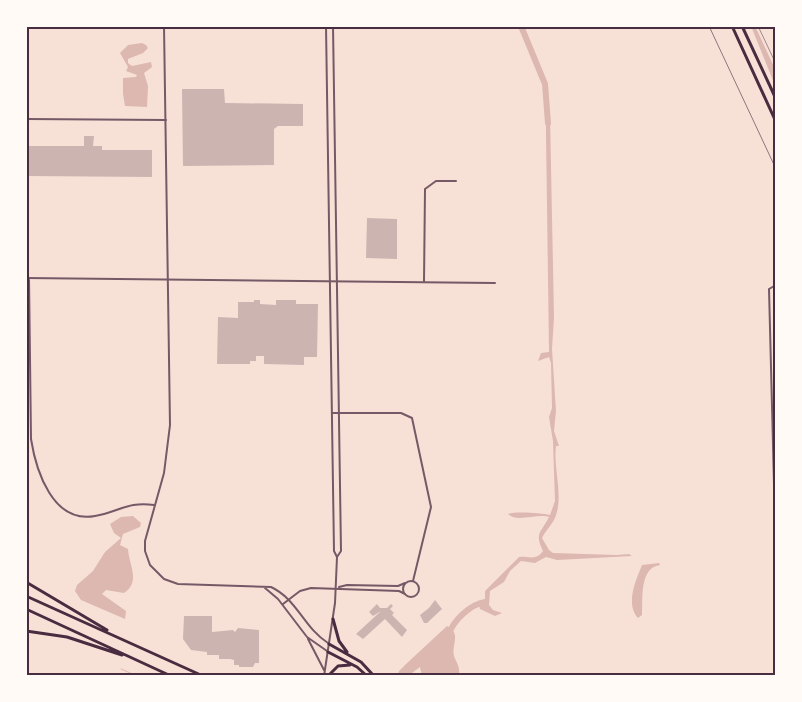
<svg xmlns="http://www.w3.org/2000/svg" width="802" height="702" font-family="Ubuntu,sans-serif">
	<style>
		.water { fill: #dcb8b0 }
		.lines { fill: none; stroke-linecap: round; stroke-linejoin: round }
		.stream { stroke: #dcb8b0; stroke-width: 1 }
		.river { stroke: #dcb8b0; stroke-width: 6 }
		.building { fill: #ccb4b1 }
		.path { stroke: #4a2c40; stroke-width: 0.5 }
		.minor { stroke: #755966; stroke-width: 2 }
		.tertiary { stroke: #755966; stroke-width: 2 }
		.trunk { stroke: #4a2c40; stroke-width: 3 }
		.motorway { stroke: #4a2c40; stroke-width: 3 }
		.rail { stroke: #8f747c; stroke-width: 1 }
		.neatline { fill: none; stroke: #4a2c40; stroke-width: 2 }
	</style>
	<rect width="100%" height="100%" fill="#f7e1d7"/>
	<path class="water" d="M751 26H755L776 71V88Z
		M142 43 146 45 148 48 143 53 128 59V63L132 66 151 62 152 67 144 73 148 86 147 107 125 106 123 94V78L136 77 137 75 126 71 128 67 120 53 128 45Z
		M550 115 554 317 552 349 556 411 554 431 559 446H556C553 469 564 496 555 518 552 525 545 531 542 538L549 550 553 553 617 555 629 554 632 556 557 560 546 557 535 563 521 561 510 571 504 582 490 591 489 605 493 610 502 613 495 616 480 609 478 602 485 600V591L519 557C529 556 536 561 543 551 534 533 541 533 549 517 538 513 516 523 508 514 516 511 541 513 550 515L555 501 553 441 549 417 552 408 551 363 549 357 538 361 541 353 549 352 546 133V120Z
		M133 516 141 523 140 527 123 534 120 545 128 549C129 565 141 582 124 593L106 590 102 594 126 611 125 619 81 600 75 591 77 585 93 571 105 552 121 538 114 533 110 524 121 517Z
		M659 563 660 565C639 568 643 599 642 615L638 618C625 604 636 580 642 565Z
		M447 626C462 634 451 644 454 656 457 664 460 666 459 676H422L420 667 408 676H398L399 671 405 665Z"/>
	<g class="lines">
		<path class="stream" d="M121 669 137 676"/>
		<path class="river" d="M521 26 545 84 548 123
			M449 635C452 621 471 604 485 602"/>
	</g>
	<path class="building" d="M182 89H224L225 103 303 104V126H278L274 129V165L183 166Z
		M84 136H94L93 146H102V150H152V177L26 176V146H84Z
		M367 218 397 219V259L366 258Z
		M254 300H260V304L276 305V300H296V304H318L317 357H304V365L264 364V356H256V361H250V364H217L218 317 238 318V302H254Z
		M435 600 442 609 427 623H424L420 615 429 608Z
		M377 604 380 608H387L391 604 393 606 390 609 394 613 392 615 407 630 402 637 385 619 363 639 356 634 381 611 373 616 369 612Z
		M184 616H212V632L233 630 235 632 238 628 259 630V663H255L253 667H239V665H234V660L230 659H219V655H207V652L191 650 183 639Z"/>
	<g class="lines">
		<path class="path" d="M758 26 776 64"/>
		<path class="minor" d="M26 119 166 120
			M26 278 495 283
			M29 278 31 439C36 471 53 524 95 516 119 512 128 501 154 505
			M424 282 425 189 436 181H456
			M332 413H401L412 418 431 507 413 581
			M403 589a8 8 0 1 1 16 0a8 8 0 1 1-16 0Z
			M339 587 347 585 398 586 405 583
			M283 604 300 591 311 588 399 591 405 594"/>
		<path class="tertiary" d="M164 26 170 425 164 473 145 541V551L150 565 164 579 178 584 271 587C297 599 304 628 328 643
			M326 26 334 551 337 557
			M776 285 769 289 776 562
			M265 588 278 599 307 637 327 651
			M308 639 324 670
			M324 676 335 603 337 557 341 551 333 26"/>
		<path class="trunk" d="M732 26 776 122
			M742 26 776 99"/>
		<path class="motorway" d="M26 582 107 630
			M26 596 203 676
			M26 609 171 676
			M333 619 339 641 347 652
			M26 631 67 637 122 655
			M329 644 361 662 374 676
			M328 652 357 667 367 676
			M328 676 338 666 350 665"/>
		<path class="rail" d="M709 26 776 169"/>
	</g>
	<rect width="802" height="702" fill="none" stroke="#fffaf5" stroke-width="55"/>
	<rect x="28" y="28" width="746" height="646" class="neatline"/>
</svg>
